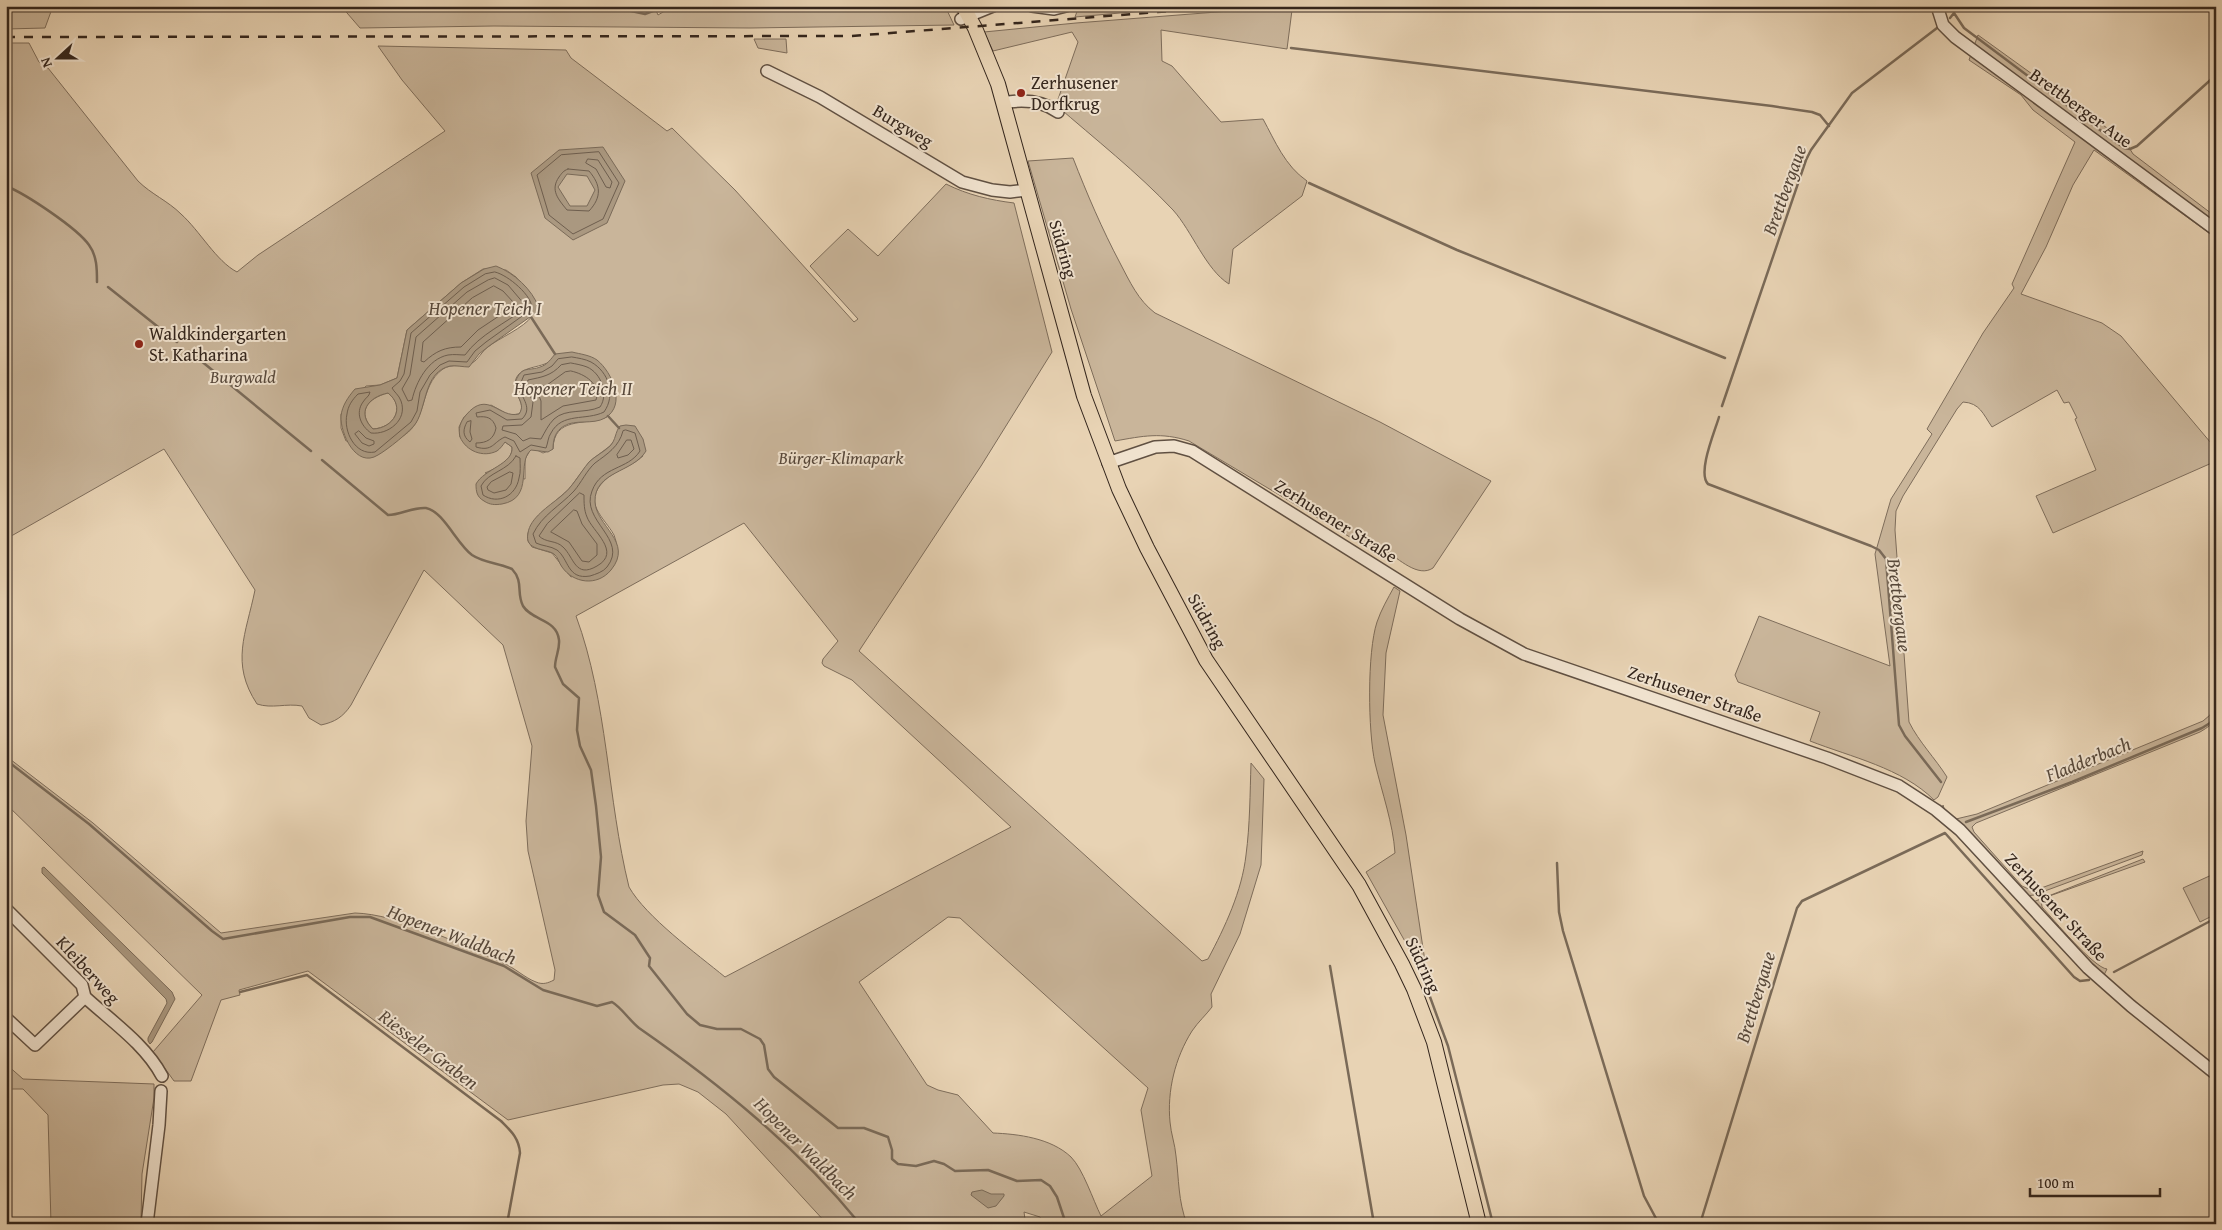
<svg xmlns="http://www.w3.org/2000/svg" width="2222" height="1230" font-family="'Gentium Book Plus',serif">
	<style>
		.green { fill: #c9b59a; stroke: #7e6d5b; fill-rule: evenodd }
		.water { fill: #aa9880; stroke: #7a6a58; fill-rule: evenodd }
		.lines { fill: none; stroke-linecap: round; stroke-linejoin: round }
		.shore { stroke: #6e5e4e; stroke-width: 1 }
		.stream { stroke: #7a6a58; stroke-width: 2.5 }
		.minor-casing { stroke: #605042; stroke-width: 14 }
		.major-casing { stroke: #33251c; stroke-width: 16 }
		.minor { stroke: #f0e2ce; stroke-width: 11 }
		.major { stroke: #e8d3b4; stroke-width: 14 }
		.rail { stroke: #33251c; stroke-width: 2.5; stroke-dasharray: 9 9; stroke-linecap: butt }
		.poi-dot { fill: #8f2418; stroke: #f0e2ce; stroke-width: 2 }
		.labels { text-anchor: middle; stroke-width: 4; stroke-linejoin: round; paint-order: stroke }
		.poi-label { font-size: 18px; fill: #33251c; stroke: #f0e2ce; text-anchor: start }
		.street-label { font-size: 18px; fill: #33251c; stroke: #f0e2ce }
		.park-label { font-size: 18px; font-style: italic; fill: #58493c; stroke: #f0e2ce }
		.water-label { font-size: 19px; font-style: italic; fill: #57483a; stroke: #f0e2ce }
	</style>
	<rect width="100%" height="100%" fill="#e8d3b4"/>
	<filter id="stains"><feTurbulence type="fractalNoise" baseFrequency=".004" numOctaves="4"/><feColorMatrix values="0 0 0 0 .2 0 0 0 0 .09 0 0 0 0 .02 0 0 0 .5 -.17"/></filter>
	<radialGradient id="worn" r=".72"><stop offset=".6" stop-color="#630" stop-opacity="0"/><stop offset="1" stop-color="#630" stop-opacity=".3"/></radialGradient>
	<path class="green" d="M6 6H53L45 28 6 29Z
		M341 6H627L645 9 655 8 658 15 673 6H945L954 25 750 28 494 26 360 28Z
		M1079 6H1199L1075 17Z
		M1294 6H1344L1292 10 1287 49 1161 30 1162 61 1172 66 1221 122 1263 119C1275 141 1285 166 1307 181L1302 196 1233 249 1229 284C1206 270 1192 231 1173 210 1137 172 1095 139 1056 105L1078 42 1072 32 993 51 984 32 1076 23Z
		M1978 35 2125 141 2133 154 2216 217V238L2094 150 2073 185 2046 247 2021 294 2102 323 2121 336 2216 449V464L2214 462 2053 533 2036 496 2096 470 2075 419 2077 418 2069 402 2064 403 2057 390 1992 427C1983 414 1980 403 1963 402L1957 409 1903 496 1896 511 1895 530 1909 722C1919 742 1935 758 1947 777L1938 797 1934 800C1902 768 1851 757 1810 741L1820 712 1738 682 1735 675 1759 616 1890 666 1875 554 1891 499 1932 434 1927 429 1983 333 2014 288 2012 284 2075 142 2033 110 2021 95 1969 60Z
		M754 39H786L787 53 758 48Z
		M6 43H29L39 62 48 68 138 181C151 194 168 201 181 214 200 231 216 261 237 272L258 255 445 131 402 80 378 46 566 50 571 58 667 131 672 128 735 190 854 322 858 319 810 266 848 229 878 256 946 184C968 195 990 200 1014 203L1052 352 981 466 859 651 1202 961 1208 959C1225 927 1242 891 1246 855 1250 825 1250 793 1251 763L1264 779 1261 865 1240 934 1211 994 1212 1007C1206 1015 1198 1022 1192 1031 1175 1058 1167 1091 1170 1122 1171 1134 1175 1144 1176 1156 1179 1179 1178 1201 1187 1224H1043L1040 1217 1024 1212 1025 1219 1032 1224H827L726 1114 698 1092 679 1084 663 1085 508 1120 308 971 239 990 240 995 221 1000 191 1081H174L153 1052 202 995 6 804V756L93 823 221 933 355 913C397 914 464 945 503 963 515 968 525 978 536 982 543 985 548 983 554 980L555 970 528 851 526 821 532 746 503 645 424 570 351 705C343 717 335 722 321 725L309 718 302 706C286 703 272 709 257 704 230 663 246 634 255 590L164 449 6 539ZM483 269 506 270 516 277 536 302C535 306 534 312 532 316 524 328 499 338 488 347 482 351 478 360 472 363 462 368 452 363 443 369 418 386 429 425 399 438 390 441 358 440 346 441L341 428V414L366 386 380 385 397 378 407 330 461 283ZM549 362 607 417C584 426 554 416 553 449L543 453 537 450 531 449 525 459V479L485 473C496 468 513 461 512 447L505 442 460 437 459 427 464 417 491 405 509 415 519 414C527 404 514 396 515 384 516 366 537 369 549 362ZM620 426 643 456C631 467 615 470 604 481 582 503 604 517 614 535 617 542 617 550 617 557L571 577 552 553 532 547 528 541V533L538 516 569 489 590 461 610 446 617 437ZM744 523 838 641 823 659 822 663 824 666 852 680 1011 827 725 977C697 954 646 917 629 887 607 798 608 703 576 616ZM948 917 960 918 1148 1088 1141 1110 1152 1176 1101 1216C1093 1200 1083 1169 1071 1157 1051 1138 1018 1134 993 1133L958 1095 938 1090 927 1085 859 982Z
		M1073 158C1087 194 1102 229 1120 263 1130 282 1138 300 1155 313L1380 422 1491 481 1433 568C1418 578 1399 559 1386 551L1380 555 1189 441C1161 432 1143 436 1115 441L1071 309 1028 161Z
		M388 393C406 407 394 428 373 429 356 412 368 398 388 393Z
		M1394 587 1400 591 1386 653 1383 715 1406 835 1426 968 1416 961 1366 872 1395 853C1393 823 1382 793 1375 763 1368 732 1367 652 1377 622 1381 610 1388 598 1394 587Z
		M2216 700C2216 719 2217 722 2200 732L1976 823 1972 827 1974 832 2022 886 2033 891 2143 851 2142 855 2034 895 2026 896 1942 810 1943 805 1945 811 1956 819 1977 814 2203 721 2210 715Z
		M2143 859 2145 862 2041 899 2042 907C2053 919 2094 968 2107 969L2103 977 2033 902Z
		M2216 873V914L2200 922 2183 888Z
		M6 1064 23 1079 154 1084V1098L142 1174 141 1221 125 1224H51L48 1115 23 1089H6Z"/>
	<path class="water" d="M603 147 625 181 607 223 573 240 545 218 531 173 559 150ZM567 174 587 176 595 190 587 206H570L558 187Z
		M496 266C514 273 532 289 539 308L537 312 489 346 479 354 469 367C463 367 455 365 450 366 424 372 427 405 416 423 411 431 387 450 378 455 356 469 340 433 341 416 342 406 348 397 355 389L380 385 397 378 407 330 461 283 484 269ZM388 393C406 407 394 428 373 429 356 413 368 397 388 393Z
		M572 352C580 354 590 355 597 360 612 372 627 405 605 418 593 425 575 419 564 426 555 431 553 440 553 449L548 452 531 450C516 462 535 498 502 504 495 505 490 505 484 501 477 497 476 492 476 484 484 469 514 464 512 447L505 442C503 445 500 449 497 451 483 458 466 451 460 437 458 429 460 422 466 415 488 389 499 419 519 414 528 402 509 392 517 378 523 366 530 371 540 367 547 365 551 359 555 354Z
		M626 425 635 426 643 439 646 451C633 473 594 471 595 502 596 526 634 542 611 570 597 587 573 583 562 567 559 563 558 557 554 554 545 548 524 551 528 533 530 518 549 506 560 497 573 487 579 474 589 462 595 456 604 452 610 446 616 440 615 432 620 426Z
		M44 867 172 992 175 999 152 1042 150 1044 148 1041V1038L167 1003 166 999 42 873V868Z
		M982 1190 991 1194H1004V1196L996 1206 988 1208 971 1195 972 1192Z"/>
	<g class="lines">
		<path class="shore" d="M599 152 619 183 603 219 573 234 549 215 537 175 561 155Z
			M588 159 598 160 612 182 610 188 606 187 596 169 586 163Z
			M568 169 589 171C601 185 602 197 589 211L567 210C558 199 550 190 559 177 562 173 563 171 568 169Z
			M495 272C508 275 533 296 532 309L486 342 475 351 467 362 449 361 440 365 430 375 420 392 417 411 411 422 375 452C355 456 343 431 347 414 348 406 352 400 358 394L370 392C369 397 366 397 363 402 355 413 361 426 371 433 388 435 408 420 401 401 399 395 394 392 392 388L400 381 404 374 411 333 464 287 485 274Z
			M495 278 508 285 525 305V308C505 324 480 334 465 355 460 355 454 354 448 355 428 359 416 382 412 400L408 401 402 389 410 375 416 337 467 292 488 280Z
			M494 286 503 291 514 303V306L478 330 461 347C445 347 436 351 424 362L421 361 423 342 472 298Z
			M572 357C578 358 585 359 591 362 609 372 616 395 604 412 586 421 562 412 551 433 548 437 548 443 546 448L531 445 520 452 514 441 505 437C493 442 493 452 476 447V443C487 443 494 439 496 428 493 417 486 416 477 417L476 413 490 410 507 420 522 419C533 408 522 399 519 387L524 375 542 372 552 366 558 359Z
			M571 363C576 364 582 365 587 367 601 373 609 394 600 407 585 414 566 408 554 419 548 425 545 432 541 439L530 438 523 441 516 434 502 430 503 426 522 425 531 417 533 402 526 387 528 380C542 377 551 376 561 365Z
			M571 371C585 374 601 384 596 400L563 406 541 420V401L536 388 547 385 565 372Z
			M471 421 470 432 472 439 470 442C462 436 463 429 467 422Z
			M626 430 635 433 640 451C628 470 601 466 592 491 580 521 629 539 607 567 603 572 596 574 590 576 567 580 569 559 557 550 551 546 542 546 536 543L533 534C542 515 560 506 574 491 581 483 587 470 595 463 607 454 619 447 623 431Z
			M359 431 366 438 374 441V444L369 446 362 443 355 434Z
			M627 440H631L634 449 628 455 618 458 617 455Z
			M516 456 520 458C520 465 521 472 519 478 516 496 498 505 483 495L481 486C488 472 508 471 516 456Z
			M510 472 513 473 511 484 506 490 494 493 488 490 487 487 491 482Z
			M580 493 584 495C584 503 584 510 587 517 592 531 622 552 597 566 575 579 574 557 563 547 556 540 546 543 539 536L547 524Z
			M574 510 577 511 582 524 597 544V555L589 562 582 561 569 542 551 532Z"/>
		<path class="stream" d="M608 6 645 14 666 6
			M1954 6V13L1964 28 2124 148 2130 149 2137 146 2216 75
			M1950 18 1954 13
			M1291 48 1772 106 1812 112 1820 115 1829 126
			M1309 183 1457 250 1725 358
			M6 186C26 194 77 228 89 245 97 256 97 269 97 282
			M108 287 177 342
			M531 317 555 354
			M189 351 311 451
			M1722 406 1806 160 1811 150 1852 93 1937 28
			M608 416 619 428
			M1719 417C1715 431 1697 473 1708 484L1871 546 1879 550 1886 559 1899 725 1905 736 1941 782
			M322 460 388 515C401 515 412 507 426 508 443 511 457 544 472 555 484 563 499 563 512 569 524 582 516 592 523 606 532 621 557 619 559 640 560 650 555 657 555 667L563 684 579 698 577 730 580 746 591 770 596 806 601 857 598 895 604 912 635 935 650 958 649 966 687 1014 700 1025 717 1029H741L760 1039 764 1045 768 1069 774 1077 838 1128H864L888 1137 892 1150V1159L898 1164 916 1166 934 1161 944 1164 955 1171 988 1170 1017 1181 1041 1180 1050 1186 1057 1197 1066 1224
			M6 760 89 824 212 931 223 939 350 917H370L504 966 543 990 597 1006 612 1002C622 1008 629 1020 639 1028 721 1085 797 1147 860 1224
			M1966 822 2072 782 2202 728 2210 723 2216 715
			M1557 863 1559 912 1563 931 1644 1196 1659 1224
			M1330 966 1374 1224
			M2114 972 2216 918
			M1426 986 1448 1046 1493 1224
			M240 992 307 975 501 1121C511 1131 519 1138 520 1153L507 1224
			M1700 1224 1797 908 1802 901 1945 833 2074 977 2080 981 2089 980"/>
		<defs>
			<path id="minor" d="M1032 6 1054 9 1066 6
				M1937 6 1943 25 1955 37 2216 230
				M961 19 993 6
				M767 71 820 97 962 182 992 190 1010 192 1027 190
				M1003 103C1023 99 1041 100 1058 112
				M1108 463 1155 447 1174 446 1192 451 1460 619 1524 654 1827 758 1899 786 1936 810 1960 830 2088 968 2131 1006 2216 1074
				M6 909 82 985 85 997C111 1021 145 1044 162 1076
				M6 1018 35 1045 85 997
				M147 1224 159 1125 161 1091"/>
			<path id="major" d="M963 6 975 28 998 84 1084 396 1119 489 1147 548 1206 660 1359 885 1402 964 1414 989 1434 1042 1479 1224"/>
		</defs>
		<use href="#minor" class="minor-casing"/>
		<use href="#major" class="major-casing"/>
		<use href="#minor" class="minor"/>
		<use href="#major" class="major"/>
		<path class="rail" d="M6 37 852 36 1235 6"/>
	</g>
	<g class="poi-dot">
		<circle cx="1021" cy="93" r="5"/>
		<circle cx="139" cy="344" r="5"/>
	</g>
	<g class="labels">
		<g class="poi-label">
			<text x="1031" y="89">Zerhusener<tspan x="1031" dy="21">Dorfkrug</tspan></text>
			<text x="149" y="340">Waldkindergarten<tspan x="149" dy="21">St. Katharina</tspan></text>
		</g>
		<g class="street-label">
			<text transform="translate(2081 108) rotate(36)" y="6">Brettberger Aue</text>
			<text transform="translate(903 126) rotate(31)" y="6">Burgweg</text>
			<text transform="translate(1063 249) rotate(74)" y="6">Südring</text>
			<text transform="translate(1336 521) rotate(32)" y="6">Zerhusener Straße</text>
			<text transform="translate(1207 621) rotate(61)" y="6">Südring</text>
			<text transform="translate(1695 694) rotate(19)" y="6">Zerhusener Straße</text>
			<text transform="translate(2056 907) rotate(47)" y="6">Zerhusener Straße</text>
			<text transform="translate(1423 965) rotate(65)" y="6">Südring</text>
			<text transform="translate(88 970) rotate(48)" y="6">Kleiberweg</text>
		</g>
		<g class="park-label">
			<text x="243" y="383">Burgwald</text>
			<text x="841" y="464">Bürger-Klimapark</text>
		</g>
		<g class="water-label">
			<text transform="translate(1784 190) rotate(-70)" y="7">Brettbergaue</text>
			<text x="485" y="315">Hopener Teich I</text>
			<text x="573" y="395">Hopener Teich II</text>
			<text transform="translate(1900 605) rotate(83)" y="7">Brettbergaue</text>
			<text transform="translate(2088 759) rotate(-22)" y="7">Fladderbach</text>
			<text transform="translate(452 934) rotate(21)" y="7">Hopener Waldbach</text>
			<text transform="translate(1755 997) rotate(-73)" y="7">Brettbergaue</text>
			<text transform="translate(429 1049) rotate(37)" y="7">Riesseler Graben</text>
			<text transform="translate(806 1148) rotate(45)" y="7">Hopener Waldbach</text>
		</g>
	</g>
	<rect width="2222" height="1230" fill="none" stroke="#e8d3b4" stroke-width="25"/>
	<rect x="8" y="8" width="2207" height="1215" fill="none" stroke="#33251c" stroke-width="2.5"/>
	<rect x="12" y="12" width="2197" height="1205" fill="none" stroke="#33251c"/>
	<g transform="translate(58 58) rotate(249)" stroke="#f0e2ce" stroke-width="4" paint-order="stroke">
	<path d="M0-4L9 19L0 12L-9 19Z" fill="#33251c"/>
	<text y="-8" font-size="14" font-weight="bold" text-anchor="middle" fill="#33251c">N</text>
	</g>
	<path d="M2030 1188v8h130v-8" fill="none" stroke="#33251c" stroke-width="2.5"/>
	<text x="2037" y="1188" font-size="15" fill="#33251c" stroke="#f0e2ce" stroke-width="4" paint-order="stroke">100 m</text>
	<rect width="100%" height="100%" filter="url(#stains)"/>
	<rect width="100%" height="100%" fill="url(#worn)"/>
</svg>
